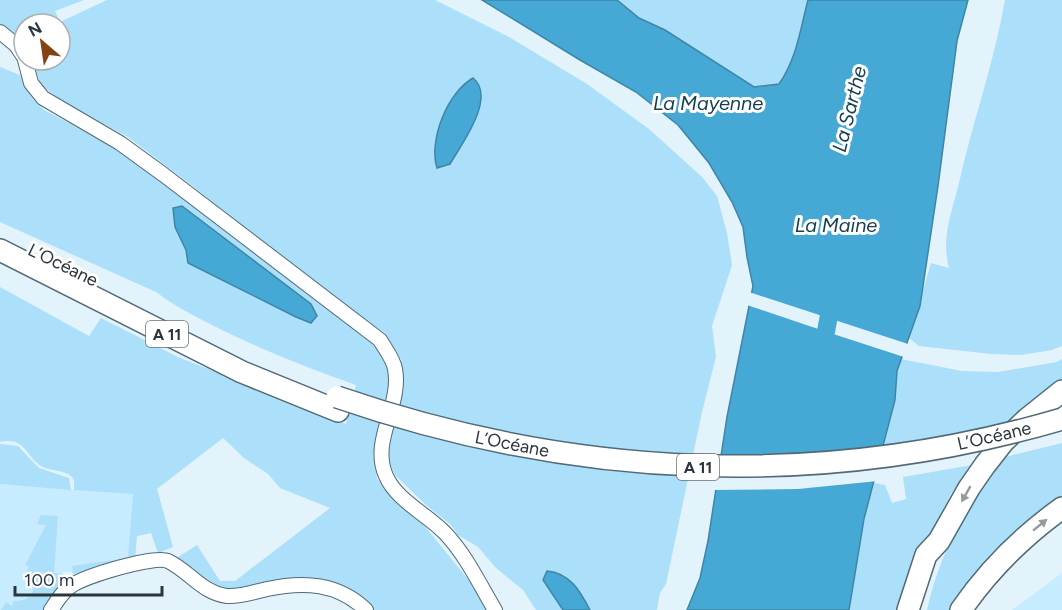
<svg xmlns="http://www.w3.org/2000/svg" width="1062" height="610" font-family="Figtree,sans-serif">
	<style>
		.built { fill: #c8ecff }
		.green { fill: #acdff9; fill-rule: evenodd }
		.water { fill: #46a8d4; stroke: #3e86a6; stroke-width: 1.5 }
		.pier { fill: #e3f3fc }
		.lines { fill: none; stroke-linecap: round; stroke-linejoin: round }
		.river { stroke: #46a8d4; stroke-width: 18 }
		.minor-casing { stroke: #516a76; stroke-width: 16 }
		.highway-casing { stroke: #516a76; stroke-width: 24 }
		.minor { stroke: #fff; stroke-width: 14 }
		.highway { stroke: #fff; stroke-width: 21 }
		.highway-bridge-casing { stroke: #516a76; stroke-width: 24; stroke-linecap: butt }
		.highway-bridge { stroke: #fff; stroke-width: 21 }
		.oneway { fill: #959a9e }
		.labels { text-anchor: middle; stroke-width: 6; stroke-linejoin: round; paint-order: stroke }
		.shield { fill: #fff; stroke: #6b7276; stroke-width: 1.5 }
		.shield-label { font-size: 16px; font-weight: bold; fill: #2b363c }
		.street-label { font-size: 18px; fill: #2b363c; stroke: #fff }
		.water-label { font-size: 20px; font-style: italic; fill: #164052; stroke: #fff }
	</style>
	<rect width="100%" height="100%" fill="#e3f3fc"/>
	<path class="built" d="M0 484 138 494 135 559 72 572H63V581L43 610H0Z
		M1062 573V610H1012Z"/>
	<path class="green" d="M0 0H84L55 11 60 22 107 0H435L509 37 587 84 649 129 702 177 717 196 727 233 732 265 712 326 716 357 702 412 666 584 660 593 657 610H590L582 595 543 580 563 610H536L523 590 496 568 478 547 458 535 451 525 426 505 395 475 388 459 389 441 403 382 401 359 385 333 329 295 190 184 128 137 66 104 41 85 32 60H60V24H24V47L13 32 0 24ZM468 80 481 91C478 130 463 141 437 167 426 135 449 104 468 80Z
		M617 0H808C800 30 797 57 779 84L754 87 665 30 639 18Z
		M1005 0H1062V346L1052 350 1021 355 991 354 919 346 909 338 931 263 949 268C941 240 951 214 958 187 972 124 994 63 1005 0Z
		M0 67 20 75 32 98 44 110 128 153 364 334 386 360 389 384 375 454 377 479 423 524 475 588 487 610H371L321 582 236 591 215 589 175 559 197 545 220 581H235L330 508 280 488 268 474 244 458 223 438 157 489 173 547 158 553 151 533 137 536 135 561 80 577 79 573 73 574 72 566 128 558 133 494 74 490C74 485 75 479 71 476 64 470 51 471 43 467 25 458 27 436 0 442V287L89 336 101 318 178 357 346 424 356 385C311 369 267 352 224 331 200 319 177 308 156 292L0 222ZM182 206 311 304 186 250 175 227Z
		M901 359 962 371 998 372 1057 362 1062 359V380L1004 424 884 446 895 400 897 371Z
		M1062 443V498L951 610H927C940 551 966 510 997 459Z
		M0 444 18 446 39 468 69 478 71 490 0 484Z
		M972 465 951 494 928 540 902 610H849L860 538 874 483 885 485 892 503 906 499 903 477Z
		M41 515 58 516 54 573 63 574V581L43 610H1L6 602 12 606 14 601C33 602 41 584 27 571L29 566 25 565 46 525 37 524Z"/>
	<path class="water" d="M482 0H617L639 18 665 30 754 87 779 84C797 58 800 30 808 0H968L957 41 938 186 920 306 897 371 895 400 864 519 849 610H687L700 578 708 541 727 417 753 286 747 257 743 227 732 202 709 163 678 125 636 92 580 60Z
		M473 78C497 97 461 145 450 164L437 168C428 140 448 92 473 78Z
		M182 206 311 304 317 316 311 323 296 317 188 263 186 250 175 227 173 208Z
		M547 571C570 573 580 591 590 610H563L543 580Z"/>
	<path class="pier" d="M749 292 908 344 904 357 824 331 827 319 824 331 747 305Z
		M887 446 878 481 798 489 712 490 714 471 766 456Z"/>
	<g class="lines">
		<path class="river" d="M821 358 833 294"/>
		<defs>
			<path id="minor" d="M0 32 16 45 24 57
				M25 60 31 83 43 98 120 143 164 175 380 340C385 349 393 358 395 369 402 406 370 440 386 476 397 501 427 514 445 533 466 555 480 585 495 610
				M51 610C57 601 62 592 71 586 85 576 154 555 168 561 189 571 202 593 227 596 240 597 254 592 267 589 304 581 338 583 366 610"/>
			<path id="highway" d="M0 250 242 372 338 411
				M908 610 926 555 939 541 969 488 985 465 1003 442 1027 419 1062 391
				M961 610C988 571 1023 536 1062 508"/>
		</defs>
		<use href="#minor" class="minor-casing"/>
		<use href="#highway" class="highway-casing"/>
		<use href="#minor" class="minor"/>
		<use href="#highway" class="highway"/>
		<defs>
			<path id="highway-bridge" d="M337 397C575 479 820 490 1062 419"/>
		</defs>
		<use href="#highway-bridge" class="highway-bridge-casing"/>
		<use href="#highway-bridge" class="highway-bridge"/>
	</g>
	<defs><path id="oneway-solid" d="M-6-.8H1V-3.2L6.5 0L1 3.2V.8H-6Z" transform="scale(1.5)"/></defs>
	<g class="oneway">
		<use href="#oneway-solid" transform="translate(966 494) rotate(120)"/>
		<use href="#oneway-solid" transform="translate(1040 525) rotate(-39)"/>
	</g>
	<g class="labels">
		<g class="shield">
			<rect x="146" y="321" width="42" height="26" rx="4.5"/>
			<rect x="677" y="454" width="42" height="26" rx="4.5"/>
		</g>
		<g class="shield-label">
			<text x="167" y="340">A 11</text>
			<text x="698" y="473">A 11</text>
		</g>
		<g class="street-label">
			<text transform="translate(63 265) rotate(26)" y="6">L’Océane</text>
			<text transform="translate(994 436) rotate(-13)" y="6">L’Océane</text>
			<text transform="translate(512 444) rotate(11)" y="6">L’Océane</text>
		</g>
		<g class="water-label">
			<text x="708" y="110">La Mayenne</text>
			<text transform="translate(849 109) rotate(-76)" y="7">La Sarthe</text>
			<text x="836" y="232">La Maine</text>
		</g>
	</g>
	<g transform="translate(42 42) rotate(331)"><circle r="28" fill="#ffffff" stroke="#aaafb1" stroke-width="1.5"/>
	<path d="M0-4.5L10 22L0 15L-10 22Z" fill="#854213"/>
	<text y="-9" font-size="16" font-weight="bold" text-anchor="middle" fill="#2b363c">N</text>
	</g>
	<path d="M15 586v9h147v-9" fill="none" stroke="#2b363c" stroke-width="3"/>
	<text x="24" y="586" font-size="18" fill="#2b363c" stroke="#ffffff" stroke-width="4.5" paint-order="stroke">100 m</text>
</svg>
